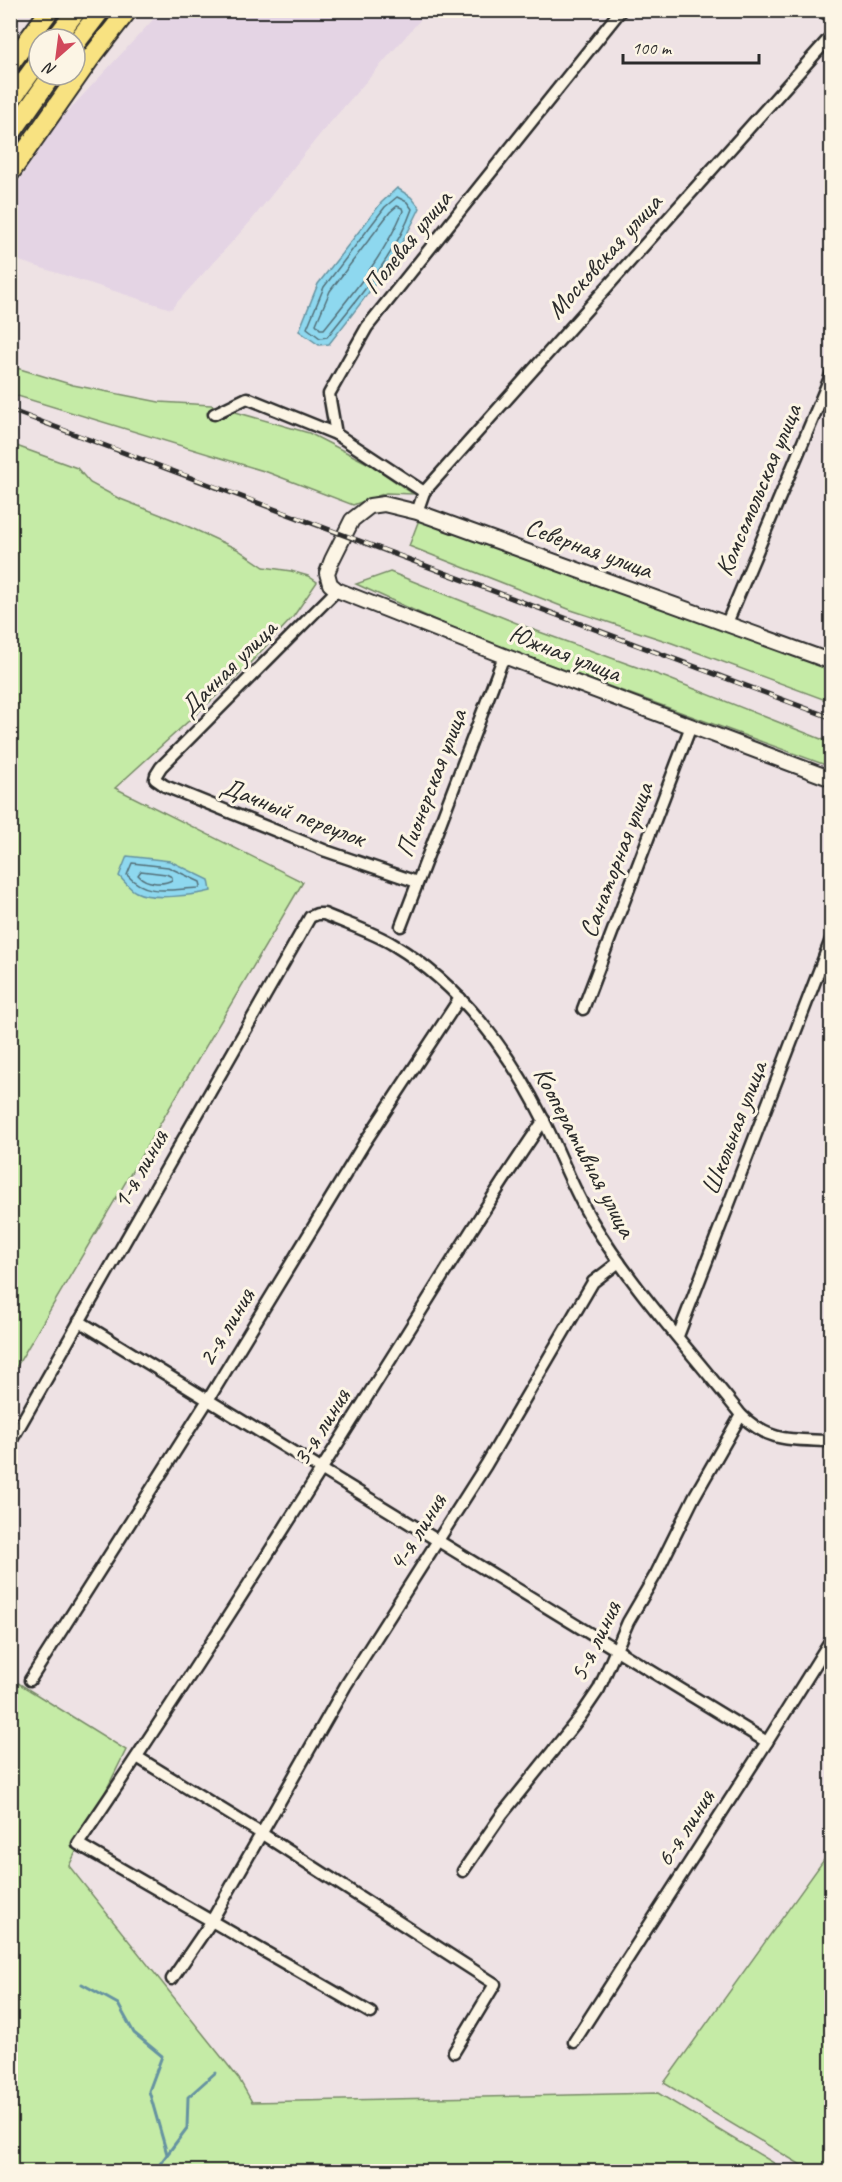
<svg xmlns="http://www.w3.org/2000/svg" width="842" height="2182" font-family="Caveat,sans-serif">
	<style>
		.built { fill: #e4d4e4 }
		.green { fill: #c5eba6; stroke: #788b68; stroke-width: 1.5 }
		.water { fill: #8ed8ef; stroke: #6693a1; stroke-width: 1.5 }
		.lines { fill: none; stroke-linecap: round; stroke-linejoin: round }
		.shore { stroke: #537079; stroke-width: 1.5 }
		.stream { stroke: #6693a1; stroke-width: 3 }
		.minor-casing { stroke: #2b2b2b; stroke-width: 15 }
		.tertiary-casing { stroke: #2b2b2b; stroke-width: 18 }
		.primary-casing { stroke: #2b2b2b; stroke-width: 22 }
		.trunk-casing { stroke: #2b2b2b; stroke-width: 22 }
		.minor { stroke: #fcf5e5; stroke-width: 10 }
		.tertiary { stroke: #fcf5e5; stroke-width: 14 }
		.primary { stroke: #f8e281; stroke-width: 18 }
		.trunk { stroke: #f8e281; stroke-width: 18 }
		.rail-casing { stroke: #2b2b2b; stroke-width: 5 }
		.rail { stroke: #fcf5e5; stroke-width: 3; stroke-dasharray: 9; stroke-linecap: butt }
		.labels { text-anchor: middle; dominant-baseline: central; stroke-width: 6; stroke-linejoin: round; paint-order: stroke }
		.street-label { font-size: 26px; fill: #2b2b2b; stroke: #fcf5e5 }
	</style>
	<rect width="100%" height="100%" fill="#eee2e4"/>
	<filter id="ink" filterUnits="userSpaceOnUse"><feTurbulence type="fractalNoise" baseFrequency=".0167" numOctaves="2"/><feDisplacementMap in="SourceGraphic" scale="12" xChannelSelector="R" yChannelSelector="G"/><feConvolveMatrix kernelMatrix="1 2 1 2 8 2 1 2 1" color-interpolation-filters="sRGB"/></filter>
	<g filter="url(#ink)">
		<polygon class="built" points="162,10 428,11 321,133 250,222 171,309 10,258 10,195 13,190 58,122"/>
		<g class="green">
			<polygon points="10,366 73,385 159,402 211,405 309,433 371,465 413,494 386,493 353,505 267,472 11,394"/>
			<polygon points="11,444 77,468 90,483 118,498 174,520 237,549 264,567 291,571 308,576 317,582 293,617 237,677 115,788 303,882 11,1376"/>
			<polygon points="420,517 831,666 831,702 672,643 571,610 409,546"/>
			<polygon points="390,572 534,630 667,678 826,741 831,744 831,767 466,634 356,584"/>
			<polygon points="10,1678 126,1750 69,1866 239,2079 252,2102 658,2093 787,2171 11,2171"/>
			<polygon points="831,1850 831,2171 811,2171 664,2083"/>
		</g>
		<g class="water">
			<path d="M397,188L411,197L420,208C397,258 363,301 329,344L319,345L299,331L318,284L381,203Z"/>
			<path d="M127,856L170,861L209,880L211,891C194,895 153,901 136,892C130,889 124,881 119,876Z"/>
		</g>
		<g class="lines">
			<g class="shore">
				<path d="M397,197L407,202L412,209C397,253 356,301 327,337L320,338L307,328L324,287L385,207Z"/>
				<path d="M397,206L402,208L403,211C385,254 353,293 324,329H320L316,324L330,291L390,212Z"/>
				<path d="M132,863L168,867L200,882L201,886L198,888C170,889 147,897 127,875Z"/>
				<path d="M141,871L166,874L172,877V880C163,885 146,884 138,875Z"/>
			</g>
			<g class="stream">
				<polyline points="82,1984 118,2004 134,2033 162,2056 149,2091 167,2154"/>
				<polyline points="154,2172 187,2128 188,2097 215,2073"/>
			</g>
			<g class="minor-casing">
				<g id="minor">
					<polyline points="214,414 247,398 336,434"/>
					<polyline points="424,492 336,434 329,394 367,327 621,10"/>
					<polyline points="417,512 424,492 832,35"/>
					<polyline points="337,590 161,767 156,775 155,779 165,786 326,851 417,882"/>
					<polyline points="727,623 832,373"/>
					<polyline points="401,926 504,656"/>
					<polyline points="583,1009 691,726"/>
					<polyline points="79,1321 767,1742"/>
					<polyline points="678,1336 832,937"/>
					<path d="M10,1443L310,917L317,914H324C347,924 373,932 394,945C460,985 509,1051 543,1119C560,1153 572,1188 592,1221C634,1291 691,1351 741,1415C771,1444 793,1439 832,1441"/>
					<polyline points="30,1680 208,1400 365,1142 460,998"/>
					<polyline points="137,1757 267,1837 495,1984 454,2052"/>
					<polyline points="463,1871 503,1813 580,1717 599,1689 628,1622 656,1574 694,1497 741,1415"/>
					<polyline points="172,1979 211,1922 346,1685 486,1465 593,1282 619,1262"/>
					<path d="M371,2013L78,1844C185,1687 286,1526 387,1365C439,1283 488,1200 544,1120"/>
					<polyline points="574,2042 767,1742 832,1638"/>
				</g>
			</g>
			<g class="tertiary-casing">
				<polyline id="tertiary" points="832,662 417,512 384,504 370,506 352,520 332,560 327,573 330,584 337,590 504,656 832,779"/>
			</g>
			<g class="primary-casing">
				<g id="primary">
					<polyline points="827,10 832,12"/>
					<polyline points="10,64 50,10"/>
					<polyline points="10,173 89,60 128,10"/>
				</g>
			</g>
			<g class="trunk-casing">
				<g id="trunk">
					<polyline points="55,39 77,10"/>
					<polyline points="75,44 101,10"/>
					<polyline points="10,101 39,61"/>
					<polyline points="10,135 52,75"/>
				</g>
			</g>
			<use href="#minor" class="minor"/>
			<use href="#tertiary" class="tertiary"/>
			<use href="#primary" class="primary"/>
			<use href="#trunk" class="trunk"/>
			<g class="rail-casing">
				<path id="rail" d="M10,410C284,511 557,616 832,718"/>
			</g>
			<use href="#rail" class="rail"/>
		</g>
	</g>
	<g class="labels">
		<g class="street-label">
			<text transform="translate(407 242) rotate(-51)">Полевая улица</text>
			<text transform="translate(604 256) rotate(-48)">Московская улица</text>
			<text transform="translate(758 490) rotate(-67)">Комсомольская улица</text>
			<text transform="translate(589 548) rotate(20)">Северная улица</text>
			<text transform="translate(565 653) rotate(21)">Южная улица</text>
			<text transform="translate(228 668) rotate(-45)">Дачная улица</text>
			<text transform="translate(431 783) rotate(-69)">Пионерская улица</text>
			<text transform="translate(293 812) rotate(21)">Дачный переулок</text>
			<text transform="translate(616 860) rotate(-69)">Санаторная улица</text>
			<text transform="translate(734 1128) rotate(-69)">Школьная улица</text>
			<text transform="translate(585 1152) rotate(62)">Кооперативная улица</text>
			<text transform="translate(140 1169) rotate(-60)">1-я линия</text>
			<text transform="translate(226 1327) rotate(-59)">2-я линия</text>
			<text transform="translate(321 1427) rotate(-58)">3-я линия</text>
			<text transform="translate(417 1532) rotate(-58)">4-я линия</text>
			<text transform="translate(595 1641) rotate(-64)">5-я линия</text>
			<text transform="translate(685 1828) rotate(-57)">6-я линия</text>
		</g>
	</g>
	<rect width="842" height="2182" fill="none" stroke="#fcf5e5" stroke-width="36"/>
	<rect x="18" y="18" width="806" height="2146" fill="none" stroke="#2b2b2b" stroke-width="2" filter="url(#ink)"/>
	<g transform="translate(57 57) rotate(208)"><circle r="28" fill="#fcf5e5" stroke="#a8a49b" stroke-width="1.5"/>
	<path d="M0-4.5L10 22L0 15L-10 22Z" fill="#d1495b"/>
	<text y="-9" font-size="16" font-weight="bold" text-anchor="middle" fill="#2b2b2b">N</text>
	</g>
	<path d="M623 54v9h136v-9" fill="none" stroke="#2b2b2b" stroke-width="3"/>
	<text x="632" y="54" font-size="18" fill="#2b2b2b" stroke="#fcf5e5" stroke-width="4.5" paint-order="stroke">100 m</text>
</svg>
